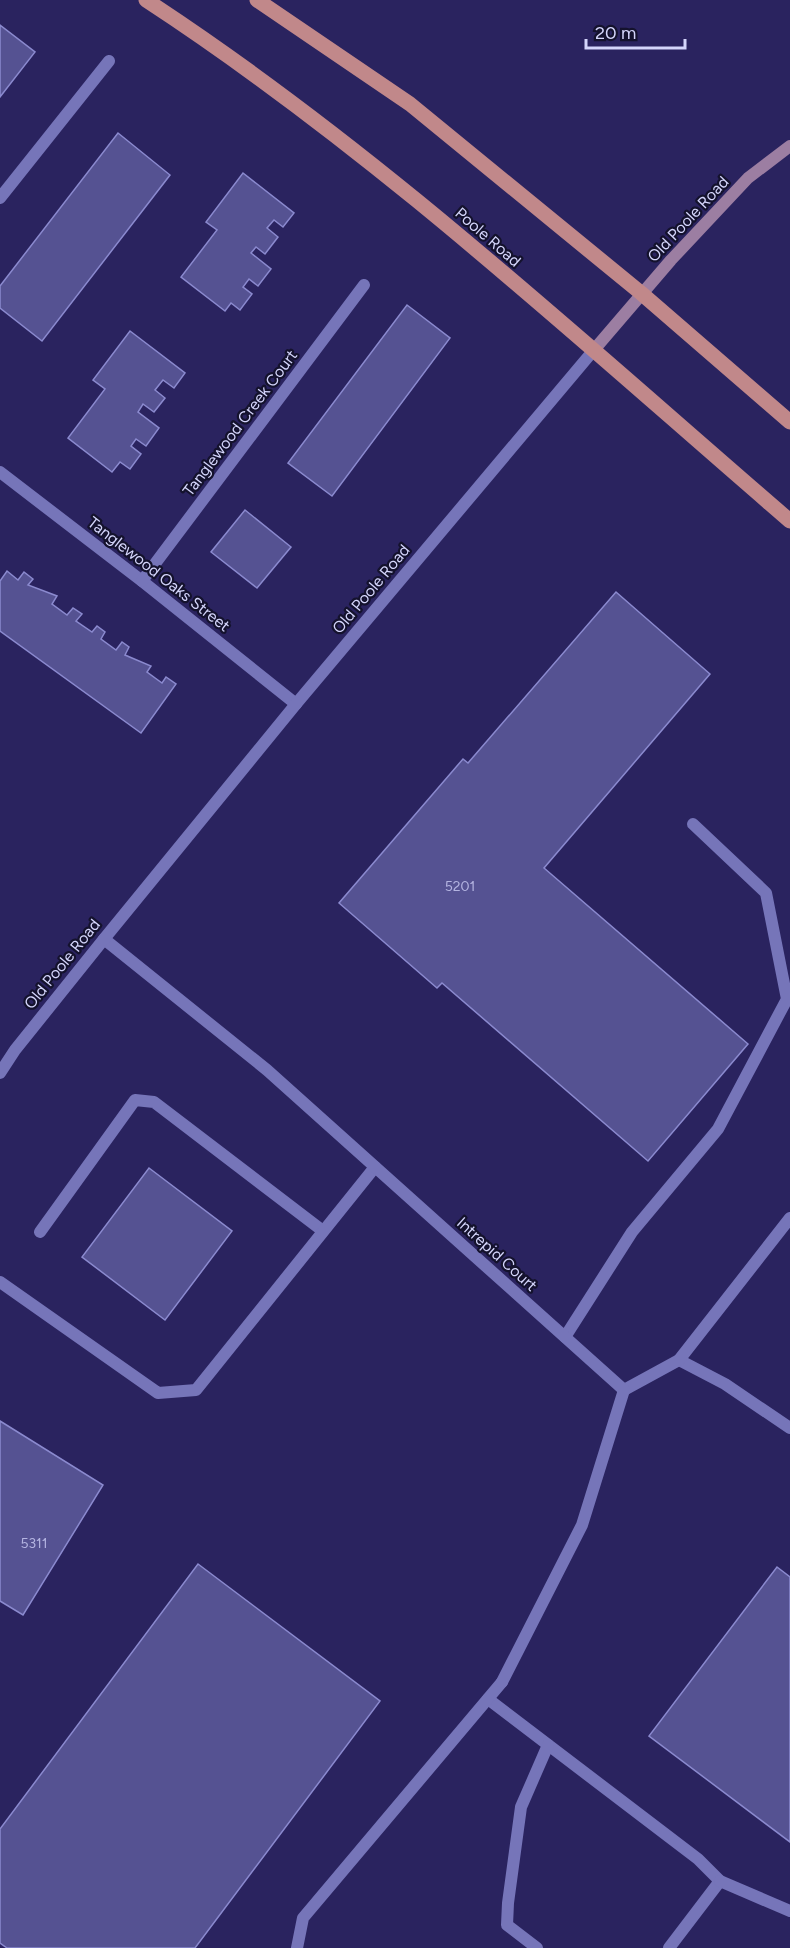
<svg xmlns="http://www.w3.org/2000/svg" width="790" height="1948" font-family="Figtree,sans-serif">
	<style>
		.building { fill: #555292; stroke: #8b8acf; stroke-width: 1.5 }
		.lines { fill: none; stroke-linecap: round; stroke-linejoin: round }
		.lane { stroke: #7675b9; stroke-width: 12 }
		.street { stroke: #7675b9; stroke-width: 12 }
		.secondary { stroke: #9c7ea2; stroke-width: 12 }
		.primary { stroke: #c1888a; stroke-width: 15 }
		.labels { text-anchor: middle; dominant-baseline: central; stroke-width: 4.5; stroke-linejoin: round; paint-order: stroke }
		.number-label { font-size: 14px; fill: #b4b4e1 }
		.street-label { font-size: 16px; fill: #d4d5fb; stroke: #14122d }
	</style>
	<rect width="100%" height="100%" fill="#2a235f"/>
	<g class="building">
		<polygon points="0,25 35,52 0,97"/>
		<polygon points="118,133 170,175 42,341 0,308 0,286"/>
		<polygon points="243,173 294,213 283,227 274,220 267,228 278,237 265,254 256,247 251,253 271,269 258,286 249,279 243,287 252,294 240,310 231,303 225,311 181,277 217,230 206,222"/>
		<polygon points="407,305 450,338 332,496 288,463"/>
		<polygon points="130,331 185,373 174,388 163,380 155,390 165,398 154,412 143,404 138,412 159,428 146,446 136,439 131,446 141,454 130,469 120,462 112,472 68,438 105,389 93,380"/>
		<polygon points="245,510 291,547 257,588 211,552"/>
		<polygon points="7,571 18,580 24,572 33,579 28,585 57,596 52,604 67,615 73,608 82,614 76,621 92,632 97,626 105,632 101,639 116,650 122,642 129,647 125,655 151,666 147,672 162,683 166,677 176,684 141,733 0,631 0,581"/>
		<polygon points="616,592 710,674 544,868 748,1044 648,1161 442,983 437,988 339,903 463,759 468,763"/>
		<polygon points="149,1168 232,1231 165,1320 82,1257"/>
		<polygon points="0,1421 103,1485 23,1615 0,1601"/>
		<polygon points="198,1564 380,1701 195,1948 7,1948 0,1943 0,1829"/>
		<polygon points="777,1567 790,1577 790,1842 649,1736"/>
	</g>
	<g class="lines">
		<g class="lane">
			<polyline points="40,1232 135,1100 154,1102 323,1231"/>
			<polyline points="0,1282 158,1393 196,1390 375,1167"/>
			<polyline points="565,1337 632,1232 718,1129 787,999 766,893 693,824"/>
			<polyline points="679,1360 725,1384 790,1428"/>
			<polyline points="624,1390 679,1360 790,1218"/>
			<polyline points="488,1699 698,1859 720,1881 669,1948"/>
			<polyline points="720,1881 790,1911"/>
			<polyline points="297,1948 303,1918 502,1682"/>
			<polyline points="537,1948 507,1925 508,1903 521,1807 548,1745"/>
		</g>
		<g class="street">
			<polyline points="0,198 109,61"/>
			<polyline points="0,472 142,581 296,704"/>
			<polyline points="142,581 364,285"/>
			<polyline points="104,939 267,1070 624,1390 582,1525 502,1682"/>
			<polyline points="0,1073 15,1050 104,939 296,704 593,351"/>
		</g>
		<polyline class="secondary" points="593,351 671,260 748,178 790,146"/>
		<g class="primary">
			<path d="M146,0C377,151 581,341 790,521"/>
			<polyline points="257,0 410,104 641,293 790,422"/>
		</g>
	</g>
	<g class="labels">
		<g class="number-label">
			<text x="460" y="886">5201</text>
			<text x="34" y="1543">5311</text>
		</g>
		<g class="street-label">
			<text transform="translate(688 219) rotate(-47)">Old Poole Road</text>
			<text transform="translate(488 237) rotate(41)">Poole Road</text>
			<text transform="translate(240 423) rotate(-53)">Tanglewood Creek Court</text>
			<text transform="translate(159 574) rotate(38)">Tanglewood Oaks Street</text>
			<text transform="translate(371 589) rotate(-50)">Old Poole Road</text>
			<text transform="translate(62 964) rotate(-51)">Old Poole Road</text>
			<text transform="translate(497 1254) rotate(42)">Intrepid Court</text>
		</g>
	</g>
	<path d="M586 39v9h99v-9" fill="none" stroke="#d4d5fb" stroke-width="3"/>
	<text x="595" y="39" font-size="18" fill="#d4d5fb" stroke="#14122d" stroke-width="4.5" paint-order="stroke">20 m</text>
</svg>
